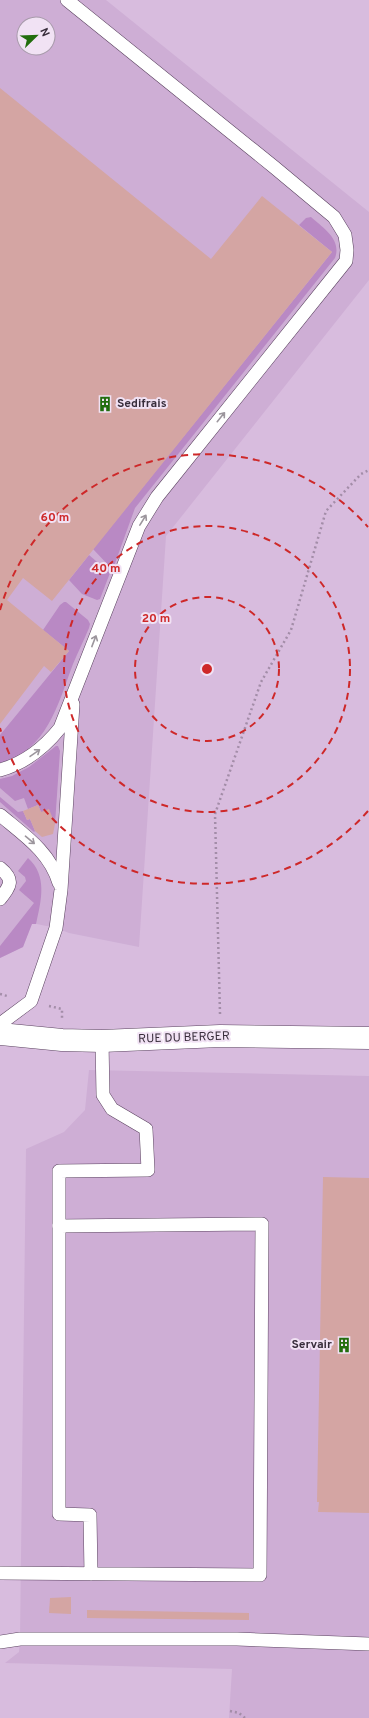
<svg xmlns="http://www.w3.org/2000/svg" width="369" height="1718" font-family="Overpass,sans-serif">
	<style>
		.built { fill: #ceaed5; fill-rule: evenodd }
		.green { fill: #b989c4 }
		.building { fill: #d4a5a3 }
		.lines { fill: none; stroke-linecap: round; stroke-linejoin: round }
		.service-casing { stroke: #5b4360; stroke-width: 14 }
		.minor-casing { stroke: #5b4360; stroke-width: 23 }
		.path { stroke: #a38da8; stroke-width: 2.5; stroke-dasharray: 2 3; stroke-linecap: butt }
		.service { stroke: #fff; stroke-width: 13 }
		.minor { stroke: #fff; stroke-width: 22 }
		.oneway { stroke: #9c969d }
		.ring { fill: none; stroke: #ce2829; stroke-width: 2; stroke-dasharray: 7 5 }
		.labels { text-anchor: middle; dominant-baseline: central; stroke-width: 4; stroke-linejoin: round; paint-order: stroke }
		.poi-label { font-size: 12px; font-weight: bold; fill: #382d3b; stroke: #f1e2f4; text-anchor: start }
		.street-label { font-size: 12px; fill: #382d3b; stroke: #f1e2f4 }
		.centre { fill: #ce2829; stroke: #f1e2f4; stroke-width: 2 }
		.ring-label { font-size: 12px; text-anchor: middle; font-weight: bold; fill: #ce2829; stroke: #f1e2f4; stroke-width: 4; stroke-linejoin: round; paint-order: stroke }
	</style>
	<rect width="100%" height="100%" fill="#d8bcde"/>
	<g class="built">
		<path d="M0,0H106L369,212V280L166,536L139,947L69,933L56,928L32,923L23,947L0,958ZM24,24H48V48H24Z"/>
		<polygon points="89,1070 369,1076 369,1718 229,1718 232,1669 5,1663 19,1652 20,1639 26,1149 64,1132 85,1110"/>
	</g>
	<g class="green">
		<path d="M311,217C323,228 342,239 335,258L135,508L114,566L110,567L93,549L332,252L299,225L306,218Z"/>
		<polygon points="89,555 110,573 100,599 97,600 82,594 69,580"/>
		<path d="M64,602H66L88,620L90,624L89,628C84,640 78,652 73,664C58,704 47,751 0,763V735L69,651L43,630L60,605Z"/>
		<polygon points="56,746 58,746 60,751 55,824 41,812 38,805 28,809 24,798 15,801 0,788 0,779 12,776 29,767"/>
		<polygon points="0,797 18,812 23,811 27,820 30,819 35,831 34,832 0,802"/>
		<path d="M28,858C48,876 41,901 36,924H32L23,947L0,958V946L34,903L19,890L26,881L25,877L18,871Z"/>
	</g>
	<g class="building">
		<polygon points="0,88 211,259 262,196 332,252 52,601 23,578 7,600 69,651 51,672 44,666 0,724"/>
		<polygon points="38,805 41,812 49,809 55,824 53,834 42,837 35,831 30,819 27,820 23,811"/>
		<polygon points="323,1177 369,1178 369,1513 318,1512 319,1502 317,1502"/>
		<polygon points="71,1597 71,1614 49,1613 50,1598"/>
		<polygon points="87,1610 249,1613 249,1620 87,1618"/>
	</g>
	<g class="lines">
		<g class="service-casing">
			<g id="service">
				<path d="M0,770C25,763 44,748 60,728L139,526L157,497L346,261L347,250L345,235L334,217L274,167L67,0"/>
				<path d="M0,815C24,835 50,852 59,883"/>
				<path d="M0,868C15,880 10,886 0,899"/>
				<polyline points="0,1024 31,1001 56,928 61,890 73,704"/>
				<polyline points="59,1226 59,1171 148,1170 146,1129 112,1109 103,1095 102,1041"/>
				<polyline points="0,1573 260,1575 262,1224 59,1226 59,1514 90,1515 91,1574"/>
				<polyline points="0,1642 20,1639 237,1639 369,1644"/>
			</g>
		</g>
		<g class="minor-casing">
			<polyline id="minor" points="0,1034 62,1040 102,1041 220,1036 369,1038"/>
		</g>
		<g class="path">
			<polyline points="0,994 7,996"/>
			<polyline points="49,1006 62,1009 62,1018"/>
			<polyline points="220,1014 215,814 261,682 291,630 326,511 361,474 369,470"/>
			<polyline points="230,1711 239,1713 245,1718"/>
		</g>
		<use href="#service" class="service"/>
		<use href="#minor" class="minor"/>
	</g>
	<defs><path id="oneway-shaft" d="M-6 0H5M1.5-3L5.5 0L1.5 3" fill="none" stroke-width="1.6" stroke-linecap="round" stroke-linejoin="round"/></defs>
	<g class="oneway">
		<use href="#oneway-shaft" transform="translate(221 417) rotate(-51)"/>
		<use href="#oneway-shaft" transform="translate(143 520) rotate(-58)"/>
		<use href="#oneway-shaft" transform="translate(94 641) rotate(-69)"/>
		<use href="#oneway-shaft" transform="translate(35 753) rotate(-35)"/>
		<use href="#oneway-shaft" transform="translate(30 840) rotate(40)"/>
	</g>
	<g class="ring">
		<circle cx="207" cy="669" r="72"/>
		<circle cx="207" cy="669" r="143"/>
		<path d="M368 811A215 215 0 0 1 0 728M0 610A215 215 0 0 1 368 527"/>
	</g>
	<defs>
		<g id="building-bare" transform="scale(1.2)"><path d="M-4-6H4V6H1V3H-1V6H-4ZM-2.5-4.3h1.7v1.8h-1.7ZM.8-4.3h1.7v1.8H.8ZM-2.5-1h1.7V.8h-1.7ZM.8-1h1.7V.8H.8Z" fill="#226d0d" stroke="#f1e2f4" stroke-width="2.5" paint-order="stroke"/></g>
	</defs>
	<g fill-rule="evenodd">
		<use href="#building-bare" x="105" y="404"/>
		<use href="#building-bare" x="344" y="1345"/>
	</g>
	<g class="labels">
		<g class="poi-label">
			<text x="117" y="404">Sedifrais</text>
			<text x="332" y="1345" text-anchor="end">Servair</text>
		</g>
		<g class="street-label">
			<text transform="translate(184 1038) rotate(-2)">RUE DU BERGER</text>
		</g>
	</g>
	<circle cx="207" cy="669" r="6" class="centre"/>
	<g class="ring-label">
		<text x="55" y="521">60 m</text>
		<text x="106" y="572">40 m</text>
		<text x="156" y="622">20 m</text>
	</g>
	<g transform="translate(36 36) rotate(67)"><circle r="19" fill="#f1e2f4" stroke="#a79aaa"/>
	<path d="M0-3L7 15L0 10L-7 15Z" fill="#226d0d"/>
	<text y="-6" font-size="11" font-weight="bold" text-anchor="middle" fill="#382d3b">N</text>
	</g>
</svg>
